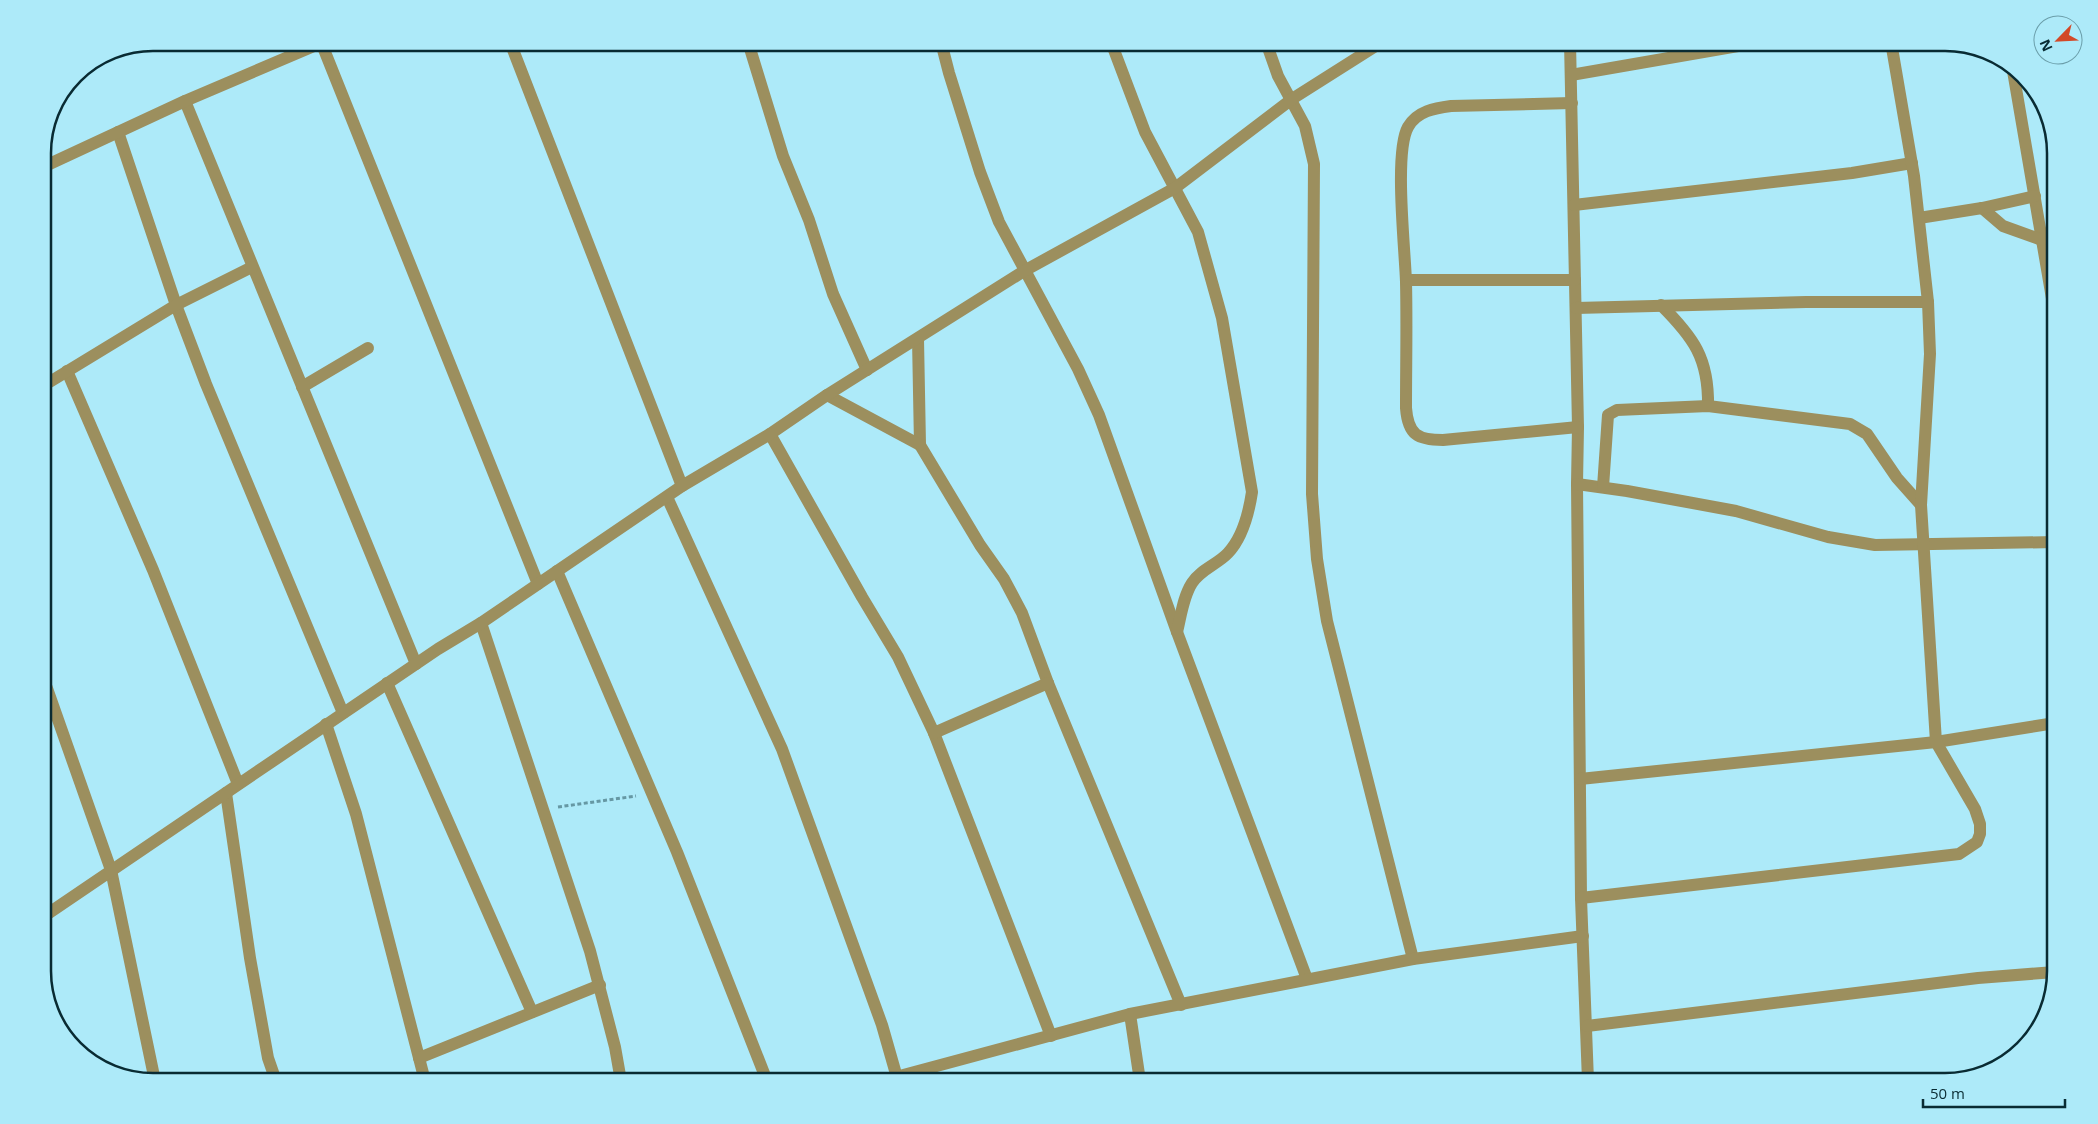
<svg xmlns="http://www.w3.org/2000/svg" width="2098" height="1124" font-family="'Open Sans',sans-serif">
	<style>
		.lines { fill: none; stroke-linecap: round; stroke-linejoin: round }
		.path { stroke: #6698a4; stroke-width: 3; stroke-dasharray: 4 2.5; stroke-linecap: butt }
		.minor { stroke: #9c8f5e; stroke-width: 12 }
		.rim { fill: none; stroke: #092b33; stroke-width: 2.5 }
	</style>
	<rect width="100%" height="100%" fill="#adeaf9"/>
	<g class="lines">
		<polyline class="path" points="558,807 636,796"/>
		<g class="minor">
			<polyline points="321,42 538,584"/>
			<polyline points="510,42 682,486"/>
			<polyline points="748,42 783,156 809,220 833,294 867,370"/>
			<polyline points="941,42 949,73 980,172 999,222 1078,369 1099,415 1177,632 1307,979"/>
			<path d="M1111,42L1145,132L1198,232L1222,318L1252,492C1249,512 1243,537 1228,553C1218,564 1201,569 1192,583C1183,597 1181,616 1177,632"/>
			<polyline points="1266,42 1278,76 1305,126 1314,164 1312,494 1317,559 1327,621 1413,959"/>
			<polyline points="1570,42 1578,427 1577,484 1581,898 1588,1081"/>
			<polyline points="2013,71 2055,316"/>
			<polyline points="1571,75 1761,42"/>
			<polyline points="185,101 416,664"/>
			<path d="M1572,103L1451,106C1435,108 1417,111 1408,127C1394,152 1405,249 1406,282C1407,324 1406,366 1406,408C1408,435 1418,440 1443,440L1578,427"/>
			<polyline points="118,132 176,305 206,384 343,713"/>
			<polyline points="43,167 185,101 321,43"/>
			<polyline points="1574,205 1852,173 1912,163"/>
			<polyline points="1982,208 2003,226 2042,240"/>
			<polyline points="1919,218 1982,208 2035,196"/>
			<polyline points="1406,280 1575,280"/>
			<path d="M1661,305C1693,337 1709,358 1708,406"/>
			<polyline points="1576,308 1806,302 1928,302"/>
			<polyline points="918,339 920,445 980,545 1004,579 1022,613 1048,683 1181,1005"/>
			<polyline points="67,371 153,570 238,784"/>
			<polyline points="43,386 176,305 252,267"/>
			<polyline points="302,387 368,348"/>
			<polyline points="827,395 920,445"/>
			<polyline points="770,434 862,597 898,657 934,733 1051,1036"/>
			<polyline points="1577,484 1627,491 1736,511 1828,537 1875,545 2055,542"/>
			<polyline points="1603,487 1608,415 1617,410 1708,406 1850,424 1867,434 1897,478 1921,505"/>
			<polyline points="667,497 782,749 882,1025 898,1081"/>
			<polyline points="557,571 677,852 767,1081"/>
			<polyline points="481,623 590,951 615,1047 621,1081"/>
			<polyline points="43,677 111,870 155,1081"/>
			<polyline points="387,683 532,1012"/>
			<polyline points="326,724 356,814 425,1081"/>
			<polyline points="934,733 1048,683"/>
			<polyline points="1580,779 1936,742 2055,723"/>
			<polyline points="226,793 250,958 268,1058 276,1081"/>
			<polyline points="1581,898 1959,854 1977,842 1980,834 1980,824 1975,809 1936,742 1921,505 1930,354 1928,302 1914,176 1891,42"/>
			<polyline points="43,917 438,649 481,623 682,486 770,434 827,395 1024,271 1175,188 1292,99 1382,42"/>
			<polyline points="1130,1014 1140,1081"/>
			<polyline points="1587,1026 1978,978 2055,972"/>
			<polyline points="419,1058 600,985"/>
			<polyline points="881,1081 1130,1014 1413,959 1583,936"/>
		</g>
	</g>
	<path d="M0 0H2098V1124H0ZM153 51H1945A102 102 0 0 1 2047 153V971A102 102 0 0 1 1945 1073H153A102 102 0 0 1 51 971V153A102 102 0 0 1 153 51Z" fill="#adeaf9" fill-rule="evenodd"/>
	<path class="rim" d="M153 51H1945A102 102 0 0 1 2047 153V971A102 102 0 0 1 1945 1073H153A102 102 0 0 1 51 971V153A102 102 0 0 1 153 51Z"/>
	<g transform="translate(2058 40) rotate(246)"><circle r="24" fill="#adeaf9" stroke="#6b9eaa"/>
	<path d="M0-4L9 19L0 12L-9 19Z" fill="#d34928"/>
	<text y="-8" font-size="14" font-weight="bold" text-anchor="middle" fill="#092b33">N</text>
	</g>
	<path d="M1923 1099v8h142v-8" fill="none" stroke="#092b33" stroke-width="2.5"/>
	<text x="1930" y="1099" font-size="15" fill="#092b33" stroke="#adeaf9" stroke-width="4" paint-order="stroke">50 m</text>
</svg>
